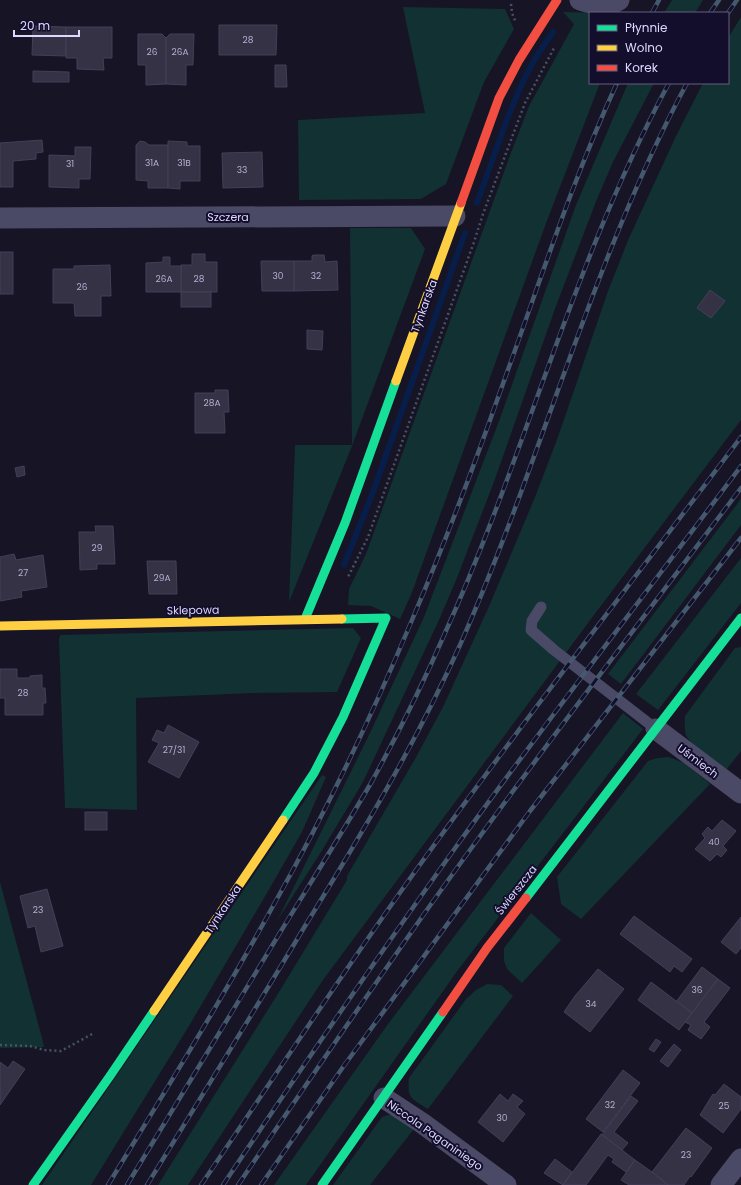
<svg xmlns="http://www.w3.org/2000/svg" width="741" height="1185" font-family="Poppins,sans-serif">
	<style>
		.green { fill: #113133 }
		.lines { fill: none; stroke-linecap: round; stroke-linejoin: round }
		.stream { stroke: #071e4a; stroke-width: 6 }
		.building { fill: #363246; stroke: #433f58 }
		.path { stroke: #445466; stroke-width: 2.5; stroke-dasharray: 2 3; stroke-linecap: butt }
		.lane { stroke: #4a4966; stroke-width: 11 }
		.street { stroke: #4a4966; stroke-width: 21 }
		.fast { stroke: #16e098; stroke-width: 9 }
		.slow { stroke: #ffcf43; stroke-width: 9 }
		.jam { stroke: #f24e42; stroke-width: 9 }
		.rail-casing { stroke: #44596e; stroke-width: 4.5 }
		.rail { stroke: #130e2b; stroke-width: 3; stroke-dasharray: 9; stroke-linecap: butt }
		.labels { text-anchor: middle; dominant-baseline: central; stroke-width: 4; stroke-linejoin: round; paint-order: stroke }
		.number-label { font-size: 9px; fill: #b3aed1 }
		.street-label { font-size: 11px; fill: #ddd8ff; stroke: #130e2b }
	</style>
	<rect width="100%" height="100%" fill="#171425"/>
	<g class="green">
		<polygon points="672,0 703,0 695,13 664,13"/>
		<polygon points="403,7 505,9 514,29 484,82 446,184 421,199 299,200 298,120 425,113"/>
		<polygon points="563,12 604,13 590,13 590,83 600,83 548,218 411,595 400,619 371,606 348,605 349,589 366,554 509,158 529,106 574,24"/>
		<polygon points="741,17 741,420 594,615 323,980 188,1185 158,1185 279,992 347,880 347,876 415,759 443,707 490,604 535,497 558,437 608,291 629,238 676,136 703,83 728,83 728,38"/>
		<polygon points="628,83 654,83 613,162 597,199 556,306 495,479 457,578 439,620 363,782 321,852 277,921 369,735 424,617 499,421 576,205"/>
		<polygon points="350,228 411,228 425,249 352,446 289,602 295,445 352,445"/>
		<polygon points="741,499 741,525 621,684 608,674"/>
		<polygon points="741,558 741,603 658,710 636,694"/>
		<polygon points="353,628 361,638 337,692 253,693 136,698 137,810 65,808 59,640 60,635"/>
		<path d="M741,647V751L726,770C718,763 689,744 686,735C684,728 685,722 685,716L735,648Z"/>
		<polygon points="623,713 643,729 458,970 306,1185 274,1185 388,1024"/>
		<polygon points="669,757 684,763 710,784 581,919 561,904 557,877 648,761 657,758"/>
		<polygon points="322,775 326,777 302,832 267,893 189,1026 91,1185 42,1185"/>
		<polygon points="0,882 42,1038 44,1047 0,1048"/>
		<polygon points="531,913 561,940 522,983 507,969 504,961 504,948"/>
		<path d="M487,984L501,985L513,996L428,1109C411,1098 407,1099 409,1078L466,999L476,990Z"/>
		<polygon points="395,1114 417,1125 370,1185 333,1185 382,1117 388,1115"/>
	</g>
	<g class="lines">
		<g class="stream">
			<path d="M477,203C495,155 510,102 536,57C541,49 548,40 553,32"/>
			<polyline points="344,565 373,492 465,233"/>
		</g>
	</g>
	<g class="building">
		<polygon points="219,25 277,25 276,55 219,55"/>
		<polygon points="33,26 66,27 66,56 32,55"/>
		<polygon points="66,27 112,27 112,58 103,58 104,70 77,69 77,58 66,58"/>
		<polygon points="138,34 162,34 166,38 166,84 146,85 146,65 138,65"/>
		<polygon points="170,34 194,34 193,65 186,65 186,85 166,84 166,38"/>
		<polygon points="275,65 286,65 287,87 275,87"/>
		<polygon points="33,71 69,72 69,82 33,82"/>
		<polygon points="42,140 43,152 36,153 36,159 13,161 13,187 0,187 0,143"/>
		<polygon points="140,141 145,142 149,145 168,145 168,188 148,188 148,181 136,180 136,145"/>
		<polygon points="168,141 187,142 187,146 200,146 200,181 180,181 180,189 168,188"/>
		<polygon points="75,147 91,147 90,179 79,179 79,188 49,187 49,155 75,156"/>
		<polygon points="262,152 263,187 223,188 222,153"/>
		<rect x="0" y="252" width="13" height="42"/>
		<polygon points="192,254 205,254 205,262 217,262 217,292 181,292 181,265 192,265"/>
		<polygon points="313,255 324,255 325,262 337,261 338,290 294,291 294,261 312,261 312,256"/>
		<polygon points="163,257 170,257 170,266 181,266 181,292 146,292 146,263 163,262"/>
		<polygon points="261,261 294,261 294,291 262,291"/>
		<polygon points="110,265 111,296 101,296 101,316 75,316 74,303 53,303 53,269 74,269 74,266"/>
		<polygon points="710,290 725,301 711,318 697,308"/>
		<rect x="181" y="292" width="30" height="15"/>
		<polygon points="307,330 323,331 322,350 307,349"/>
		<polygon points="215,390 228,390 229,412 224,412 225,433 195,433 195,393 215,393"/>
		<polygon points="24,466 25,475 17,477 15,468"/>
		<polygon points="95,526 113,526 115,564 97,564 97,569 80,570 79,532 96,532"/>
		<polygon points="14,554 16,560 43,555 47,587 21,591 22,597 0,601 0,557"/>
		<polygon points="147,561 176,561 177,594 149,594"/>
		<polygon points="0,669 17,669 17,678 30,678 30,676 42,675 42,688 45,688 46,703 43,703 43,715 5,715 5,698 0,698"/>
		<polygon points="168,725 199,742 179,778 148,762 159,743 152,740 157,730 164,733"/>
		<rect x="85" y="812" width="22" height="18"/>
		<polygon points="722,820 736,831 723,846 727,850 721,857 717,854 710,861 695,849 705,838 702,834 708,827 712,831"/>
		<polygon points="47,889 63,946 41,952 35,926 28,928 20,896"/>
		<polygon points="634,916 692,959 682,972 674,966 670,972 620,934"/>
		<polygon points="741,917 741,948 736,954 721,942"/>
		<polygon points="702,967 718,979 692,1013 676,1002"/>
		<polygon points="598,969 624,989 590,1032 564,1012 575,996"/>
		<polygon points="718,979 730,988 704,1022 710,1027 701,1039 688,1030 691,1025 685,1022"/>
		<polygon points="651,982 692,1013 679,1030 638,1000"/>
		<polygon points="656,1039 661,1042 654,1052 649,1049"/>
		<polygon points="674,1044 681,1050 668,1067 660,1061"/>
		<polygon points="13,1061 25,1069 0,1105 0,1062 8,1068"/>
		<polygon points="623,1070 640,1083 603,1132 586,1119"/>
		<polygon points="724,1084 741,1097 741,1109 723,1133 700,1115 713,1094 715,1095"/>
		<polygon points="500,1094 508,1101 513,1094 523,1101 517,1107 525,1114 503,1142 478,1122"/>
		<polygon points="631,1096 638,1101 614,1132 628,1143 622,1150 602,1135"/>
		<polygon points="686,1128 712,1148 691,1177 690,1176 684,1185 668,1185 652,1172"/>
		<polygon points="601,1134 635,1160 626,1172 612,1162 614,1159 608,1155 586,1185 563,1185"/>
		<polygon points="555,1159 572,1172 563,1185 544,1173"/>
		<polygon points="635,1160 652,1172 668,1185 629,1185 621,1180"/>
	</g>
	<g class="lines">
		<g class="path">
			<polyline points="511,4 512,13 516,23"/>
			<polyline points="348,576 349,575 368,537 474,242 483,214 525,103 554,48"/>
			<polyline points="0,1045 30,1046 44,1050 61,1051 94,1033"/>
		</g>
		<polyline class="lane" points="541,607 532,621 531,630 554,650 656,729"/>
		<g class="street">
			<path d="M580,0C593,4 607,8 619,0"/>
			<polyline points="0,218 455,216"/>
			<polyline points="656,729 741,793"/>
			<polyline points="384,1098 422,1123 506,1185"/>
			<polyline points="721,1185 741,1159"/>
		</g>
		<g class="fast">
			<polyline points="305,619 345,523 396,381"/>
			<polyline points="283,820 314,773 343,717 386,618 342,619"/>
			<polyline points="526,898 741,618"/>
			<polyline points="33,1185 110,1076 154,1011"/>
			<polyline points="322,1185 443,1012"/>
		</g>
		<g class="slow">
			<polyline points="396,381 461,203"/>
			<polyline points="0,626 342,619"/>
			<polyline points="154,1011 283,820"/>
		</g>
		<g class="jam">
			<polyline points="461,203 499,98 519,60 557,0"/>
			<polyline points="443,1012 487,948 526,898"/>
		</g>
		<g class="rail-casing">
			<g id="rail">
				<polyline points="652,13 659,0"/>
				<polyline points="710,13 719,0"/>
				<polyline points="728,13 737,0"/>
				<path d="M108,1185C164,1093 221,1001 273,906C325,814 371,718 412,620C444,545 473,469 500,392C538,288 571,183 617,83"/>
				<path d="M127,1185C178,1100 230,1016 281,931C311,882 342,833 371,783C398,734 423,684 445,633C527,452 574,258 669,83"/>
				<path d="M147,1185C200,1099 253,1013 305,926C361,835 416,743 460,645C542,460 591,262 687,83"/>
				<path d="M201,1185C267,1088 331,990 399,894C509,739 627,589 741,437"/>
				<path d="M223,1185C300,1070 378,956 458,844C550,716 647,592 741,466"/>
				<path d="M238,1185C301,1092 364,999 429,907C530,765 636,627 741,488"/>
				<polyline points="261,1185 343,1067 530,811 741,538"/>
			</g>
		</g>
		<use href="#rail" class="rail"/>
	</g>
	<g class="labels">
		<g class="number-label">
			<text x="248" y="40">28</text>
			<text x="152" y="52">26</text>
			<text x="180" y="52">26A</text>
			<text x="152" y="163">31A</text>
			<text x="184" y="163">31B</text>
			<text x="70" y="164">31</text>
			<text x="242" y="170">33</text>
			<text x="278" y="276">30</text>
			<text x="316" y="276">32</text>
			<text x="164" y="279">26A</text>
			<text x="199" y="279">28</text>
			<text x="82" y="287">26</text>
			<text x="212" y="403">28A</text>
			<text x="97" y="548">29</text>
			<text x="23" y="573">27</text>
			<text x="162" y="578">29A</text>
			<text x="23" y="693">28</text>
			<text x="174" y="750">27/31</text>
			<text x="714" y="842">40</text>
			<text x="38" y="910">23</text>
			<text x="697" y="990">36</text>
			<text x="591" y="1004">34</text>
			<text x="610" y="1105">32</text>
			<text x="724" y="1106">25</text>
			<text x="502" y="1118">30</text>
			<text x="686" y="1155">23</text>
		</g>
		<g class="street-label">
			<text x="228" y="217">Szczera</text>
			<text transform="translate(424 306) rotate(-70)">Tynkarska</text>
			<text transform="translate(193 610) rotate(-1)">Sklepowa</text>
			<text transform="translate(698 761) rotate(37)">Uśmiech</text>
			<text transform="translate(516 890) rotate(-52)">Świerszcza</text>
			<text transform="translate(223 909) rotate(-56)">Tynkarska</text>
			<text transform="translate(435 1135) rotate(35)">Niccola Paganiniego</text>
		</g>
	</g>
	<rect x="589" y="12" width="140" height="72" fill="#130e2b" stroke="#645f80"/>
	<rect x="597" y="25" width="20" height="6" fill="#16e098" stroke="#645f80"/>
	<text x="625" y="32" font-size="12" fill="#ddd8ff">Płynnie</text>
	<rect x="597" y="45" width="20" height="6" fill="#ffcf43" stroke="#645f80"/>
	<text x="625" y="52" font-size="12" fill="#ddd8ff">Wolno</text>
	<rect x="597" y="65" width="20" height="6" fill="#f24e42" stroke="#645f80"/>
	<text x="625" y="72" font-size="12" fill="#ddd8ff">Korek</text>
	<path d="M14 30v6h65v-6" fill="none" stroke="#ddd8ff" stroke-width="2"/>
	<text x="20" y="30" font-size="12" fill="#ddd8ff" stroke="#130e2b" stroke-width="3" paint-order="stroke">20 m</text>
</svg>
